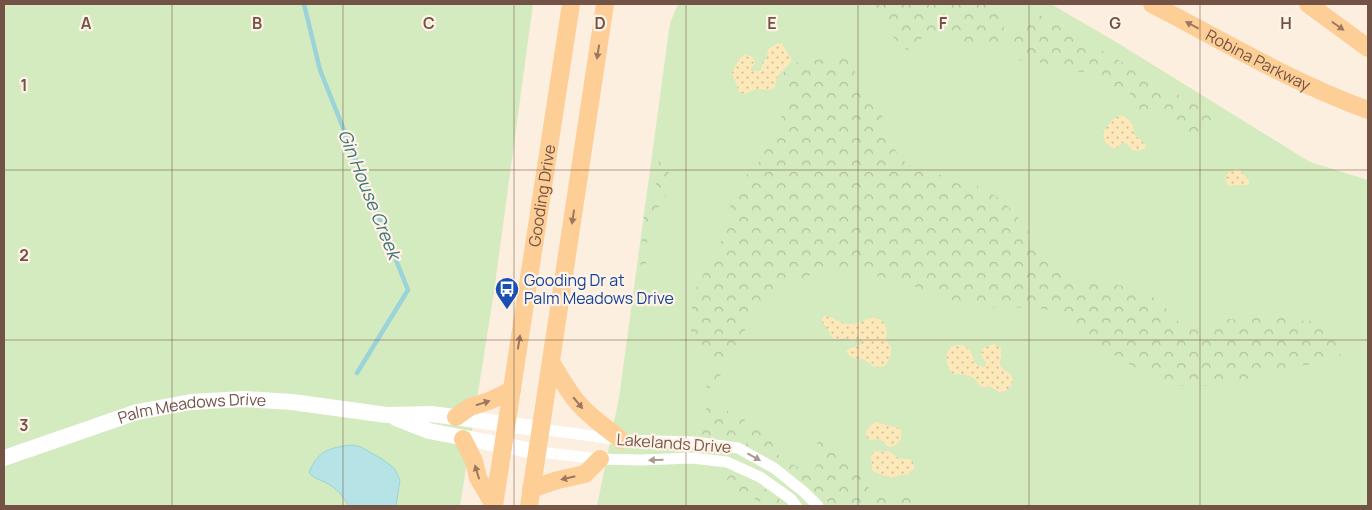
<svg xmlns="http://www.w3.org/2000/svg" width="1372" height="510" font-family="Manrope,sans-serif">
	<style>
		.green { fill: #d4eabf }
		.forest { fill: url(#forest-crowns) }
		.sand { fill: url(#sand-dots) }
		.water { fill: #b5e3e6; stroke: #9bd4d8 }
		.lines { fill: none; stroke-linecap: round; stroke-linejoin: round }
		.stream { stroke: #9bd4d8; stroke-width: 4.5 }
		.street { stroke: #fff; stroke-width: 11 }
		.secondary { stroke: #fff; stroke-width: 16 }
		.primary { stroke: #fdce96; stroke-width: 18 }
		.oneway { fill: #9d785f }
		.oneway2 { fill: #ac9891 }
		.grid { fill: none; stroke: #745347; stroke-width: 1; stroke-opacity: 0.55 }
		.labels { text-anchor: middle; dominant-baseline: central; stroke-width: 4.5; stroke-linejoin: round; paint-order: stroke }
		.street-label { font-size: 16px; fill: #745347; stroke: #fff3e7 }
		.transit-label { font-size: 16px; fill: #164399; stroke: #fff3e7; text-anchor: start }
		.water-label { font-size: 18px; font-style: italic; fill: #3b767a; stroke: #fff3e7 }
		.grid-label { font-size: 16px; text-anchor: middle; font-weight: bold; fill: #745347; stroke: #fff3e7; stroke-width: 4.5; stroke-linejoin: round; paint-order: stroke }
	</style>
	<defs>
		<pattern id="forest-crowns" width="20" height="18" patternUnits="userSpaceOnUse" patternTransform="scale(1.25)"><rect width="20" height="18" fill="#d4eabf"/><path d="M2 6a3 3 0 1 1 6 0M12 15a3 3 0 1 1 6 0" fill="none" stroke="#b1c09d"/></pattern>
		<pattern id="sand-dots" width="8" height="8" patternUnits="userSpaceOnUse" patternTransform="scale(1.25)"><rect width="8" height="8" fill="#fde8b9"/><path d="M2 2h.1M6 6h.1" fill="none" stroke="#d1bf98" stroke-width="1.8" stroke-linecap="round"/></pattern>
	</defs>
	<rect width="100%" height="100%" fill="#fdefe0"/>
	<g class="green">
		<polygon points="4,4 533,4 494,292 460,506 4,506"/>
		<polygon points="678,4 1051,4 1116,42 1310,162 1368,180 1368,506 597,506 619,398 670,23"/>
	</g>
	<g class="forest">
		<path d="M867,4H990C999,18 1011,32 1004,49C996,51 991,45 984,46C981,46 976,48 973,49C955,52 953,43 943,32L933,31L925,33L915,47L907,50L892,36L884,23L875,13L870,9Z"/>
		<path d="M1035,12L1220,119C1212,130 1201,139 1187,141C1178,134 1175,122 1164,117C1156,113 1145,115 1139,110C1133,106 1133,96 1128,91C1123,87 1115,88 1110,85C1104,82 1100,77 1094,74C1084,70 1071,74 1060,71C1054,70 1049,64 1043,63C1034,62 1025,65 1017,58C1007,50 1017,25 1025,17C1028,15 1032,13 1035,12Z"/>
		<path d="M844,52L847,55L863,89L882,116L891,144L902,160L911,166L924,172L947,176L974,184L997,197L1015,213L1045,257L1057,269L1070,276L1089,283L1127,286L1141,290L1153,297L1170,312L1184,328L1198,330L1226,319L1239,320L1279,314L1288,319L1305,321L1321,320L1329,325L1335,332L1339,347L1341,359L1329,362L1288,367L1231,384L1188,387L1164,382L1123,361L1097,343L1078,325L1059,312L1039,308L984,307L949,303L916,287L888,278L842,270L816,272L775,293L763,304L738,340L723,372L715,382L710,388L706,389L711,368V359L707,351L702,344L693,337L691,331L693,314L690,297L692,292L700,284L711,253L718,246L726,234L729,220L731,198L735,189L741,181L760,161L770,139L775,125L784,113L793,93L789,87L778,84L780,76L793,63H800C810,54 813,62 824,59C830,58 837,54 844,52Z"/>
		<path d="M658,155L661,156C672,173 672,185 662,203C659,207 655,211 653,216C646,231 647,250 646,266L642,270L640,262L644,214L654,194L659,165Z"/>
		<path d="M708,401C719,400 723,406 730,413C734,417 740,418 745,419L737,442L720,439L701,434Z"/>
		<path d="M752,422C769,432 770,435 775,453L808,474L814,472L817,464L815,448L817,443L822,440L829,442L844,458L859,468L862,472L867,486L873,492C891,490 911,489 921,506H833L786,469L767,457L746,446Z"/>
		<path d="M730,472C751,480 771,490 787,506H764L763,503L725,485Z"/>
	</g>
	<g class="sand">
		<path d="M778,43L782,44L792,60C783,73 778,70 775,87L770,90L756,89L745,94L740,93L733,77L732,72L740,58L745,55L751,56L755,60V64L750,69L752,71H760L762,67V63L767,58L768,49Z"/>
		<polygon points="1120,115 1126,117 1130,121 1133,125 1134,134 1146,145 1145,148 1142,150 1133,151 1127,144 1123,142 1117,148 1112,148 1105,142 1103,132 1112,120"/>
		<path d="M1236,169L1240,170L1249,181V184C1243,187 1237,184 1230,186C1221,180 1226,171 1236,169Z"/>
		<path d="M824,316C835,316 840,326 854,324C863,323 874,312 883,322C890,329 883,339 891,347C892,358 886,372 873,366C869,364 867,361 863,359C855,358 850,359 846,351L849,349L862,344V340L860,338L852,341L845,338L836,340L832,337L828,330L822,322V319Z"/>
		<path d="M993,344C1007,348 1000,355 1000,364C1001,370 1008,371 1011,375C1017,383 1007,391 1001,393L991,387H981C978,383 975,378 970,376C959,372 950,380 947,362C946,358 946,354 948,351C952,344 962,343 968,348C975,356 971,366 985,367L986,363C983,357 978,355 983,348Z"/>
		<path d="M876,422L897,428L901,430C903,440 897,447 888,447L880,439L870,440C861,433 869,426 876,422Z"/>
		<path d="M876,451L883,452L889,451C898,458 897,459 910,459L913,462L914,469L907,475H901L891,478C887,477 875,472 872,470L871,458L873,452Z"/>
	</g>
	<path class="water" d="M353,445L361,447L382,459L394,468L400,480L396,506H349C344,499 339,490 330,485C322,480 316,480 309,473C317,451 330,447 353,445Z"/>
	<g class="lines">
		<polyline class="stream" points="304,4 320,70 408,290 357,373"/>
		<g class="street">
			<polyline points="541,429 621,440 694,442 738,448 774,468 804,492 818,506"/>
			<polyline points="538,452 600,459 641,460 692,458 727,462 760,477 791,499 796,506"/>
		</g>
		<g class="secondary">
			<polyline points="396,418 429,431 538,452"/>
			<path id="s1" d="M4,458L137,412L191,402L244,399L292,402L387,415L432,414L541,429"/>
		</g>
		<g class="primary">
			<path id="s2" d="M1152,4C1223,41 1293,83 1368,110"/>
			<polyline points="1308,4 1368,48"/>
			<path d="M551,362C560,376 568,392 579,404C591,418 607,428 621,440"/>
			<polyline points="456,417 470,407 489,401 512,390"/>
			<polyline points="463,439 474,461 478,478 494,505"/>
			<polyline points="531,489 558,480 585,474 600,459"/>
			<path id="s3" d="M494,506L571,4"/>
			<polyline points="529,506 605,4"/>
		</g>
	</g>
	<defs><path id="oneway-solid" d="M-6-.8H1V-3.2L6.5 0L1 3.2V.8H-6Z" transform="scale(1.25)"/></defs>
	<g class="oneway">
		<use href="#oneway-solid" transform="translate(1192 25) rotate(-152)"/>
		<use href="#oneway-solid" transform="translate(1338 26) rotate(35)"/>
		<use href="#oneway-solid" transform="translate(598 52) rotate(99)"/>
		<use href="#oneway-solid" transform="translate(573 217) rotate(99)"/>
		<use href="#oneway-solid" transform="translate(519 342) rotate(-81)"/>
		<use href="#oneway-solid" transform="translate(483 403) rotate(-17)"/>
		<use href="#oneway-solid" transform="translate(578 403) rotate(50)"/>
		<use href="#oneway-solid" transform="translate(477 472) rotate(-107)"/>
		<use href="#oneway-solid" transform="translate(568 478) rotate(167)"/>
	</g>
	<g class="oneway2">
		<use href="#oneway-solid" transform="translate(754 457) rotate(29)"/>
		<use href="#oneway-solid" transform="translate(656 460) rotate(178)"/>
	</g>
	<path class="grid" d="M172,4V506M343,4V506M514,4V506M686,4V506M858,4V506M1029,4V506M1200,4V506M4,170H1368M4,340H1368"/>
	<defs>
		<g id="bus-pin" transform="scale(1.25)"><path d="M0 17L-7.5 6A9.5 9.5 0 1 1 7.5 6Z" fill="#1a4fb4" stroke="#fff3e7"/><path d="M-5-6H5V4H4V6H2V4H-2V6H-4V4H-5ZM-3.5-4V0h7V-4ZM-3.5 1.2v1.5H-2V1.2ZM2 1.2v1.5H3.5V1.2Z" fill="#fff"/></g>
	</defs>
	<g fill-rule="evenodd">
		<use href="#bus-pin" x="507" y="289"/>
	</g>
	<g class="labels">
		<g class="street-label">
			<text stroke="none"><textPath href="#s2" startOffset="120">Robina Parkway</textPath></text>
			<text stroke="none"><textPath href="#s3" startOffset="314">Gooding Drive</textPath></text>
			<text stroke="none"><textPath href="#s1" startOffset="196">Palm Meadows Drive</textPath></text>
			<text transform="translate(674 443) rotate(4)">Lakelands Drive</text>
		</g>
		<g class="transit-label">
			<text x="524" y="280">Gooding Dr at<tspan x="524" dy="18">Palm Meadows Drive</tspan></text>
		</g>
		<g class="water-label">
			<text transform="translate(370 194) rotate(68)">Gin House Creek</text>
		</g>
	</g>
	<g class="grid-label">
		<text x="86" y="29">A</text>
		<text x="257" y="29">B</text>
		<text x="429" y="29">C</text>
		<text x="600" y="29">D</text>
		<text x="772" y="29">E</text>
		<text x="943" y="29">F</text>
		<text x="1115" y="29">G</text>
		<text x="1286" y="29">H</text>
		<text x="24" y="91">1</text>
		<text x="24" y="261">2</text>
		<text x="24" y="431">3</text>
	</g>
	<rect width="1372" height="510" fill="none" stroke="#745347" stroke-width="10"/>
</svg>
